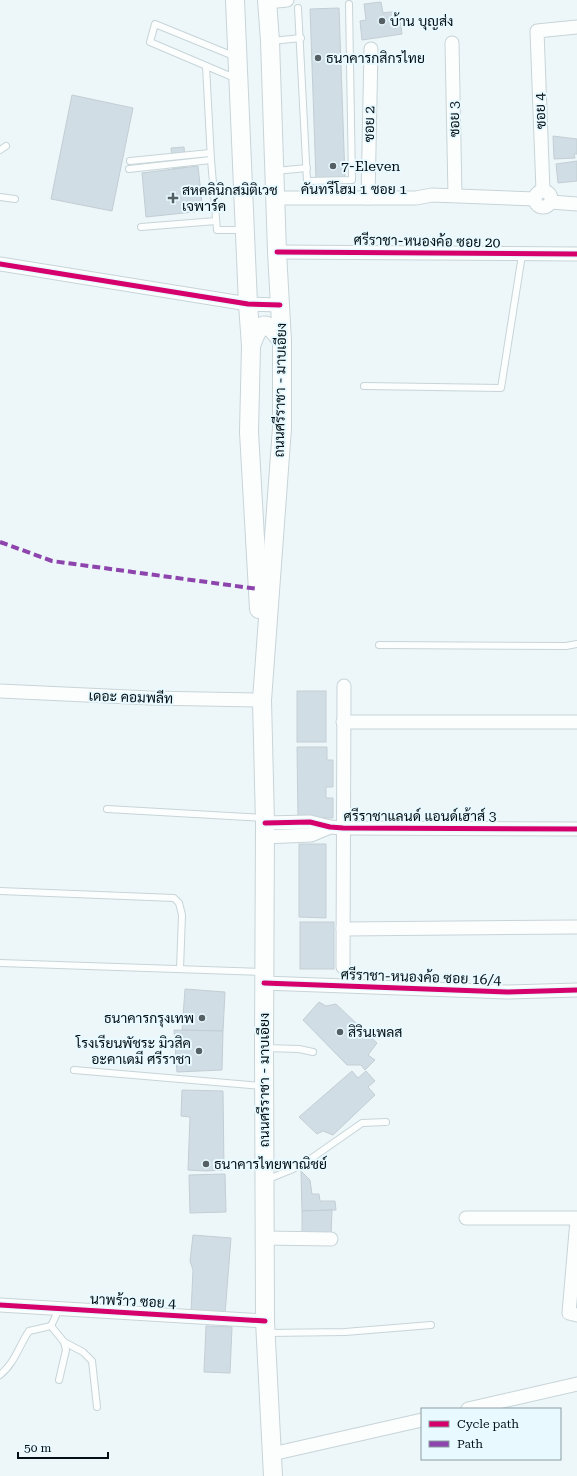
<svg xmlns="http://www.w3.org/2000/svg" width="577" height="1476" font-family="'Roboto Serif',Sarabun,serif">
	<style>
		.building { fill: #d0dde4; stroke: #c3ced4 }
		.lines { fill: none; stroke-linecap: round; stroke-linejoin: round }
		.service-casing { stroke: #c7d4d8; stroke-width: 8 }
		.minor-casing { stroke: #c7d4d8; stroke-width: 15 }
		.secondary-casing { stroke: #c7d4d8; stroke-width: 20 }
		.service { stroke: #fcfefe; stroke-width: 6 }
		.minor { stroke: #fcfefe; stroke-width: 13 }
		.secondary { stroke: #fcfefe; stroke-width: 18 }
		.quiet { stroke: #8e44ad; stroke-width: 4; stroke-dasharray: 8 4; stroke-linecap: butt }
		.cycleway-casing { stroke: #e8faff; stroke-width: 8 }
		.cycleway { stroke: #d6006c; stroke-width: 5 }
		.poi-dot { fill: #546064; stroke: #e8faff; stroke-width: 1.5 }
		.labels { text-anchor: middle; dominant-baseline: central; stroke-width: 4; stroke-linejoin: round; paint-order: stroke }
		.poi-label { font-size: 14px; fill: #020f14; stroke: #e8faff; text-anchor: start }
		.street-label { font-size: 14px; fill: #020f14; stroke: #e8faff }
	</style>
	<rect width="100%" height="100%" fill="#edf7fa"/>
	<g class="building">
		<polygon points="381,2 383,13 399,11 402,34 362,40 360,21 366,20 364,4"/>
		<polygon points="339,8 345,178 316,179 310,9"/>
		<polygon points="72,95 133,108 112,211 51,199"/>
		<polygon points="553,136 577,139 577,154 574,154 575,158 554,159"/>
		<polygon points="184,147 186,167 173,169 171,148"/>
		<polygon points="577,161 577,181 558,183 556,164"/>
		<polygon points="198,166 203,211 146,217 142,173"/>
		<rect x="297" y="691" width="29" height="51"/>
		<polygon points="297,747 327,747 327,760 333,760 333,787 326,787 326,798 333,798 333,818 298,818"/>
		<polygon points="299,844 326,844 326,918 299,917"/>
		<rect x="300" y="922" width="34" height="47"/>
		<polygon points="185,989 225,992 223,1031 182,1030"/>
		<polygon points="319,1002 326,1006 336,1004 377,1043 368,1055 375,1060 365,1070 361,1065 347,1065 303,1020"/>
		<polygon points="174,1030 223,1031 222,1070 177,1072"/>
		<polygon points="352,1071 358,1078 366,1071 375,1081 368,1087 375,1095 333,1135 323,1131 317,1134 299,1117"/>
		<polygon points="182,1090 223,1091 224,1170 206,1171 188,1170 190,1117 181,1116"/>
		<polygon points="301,1171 310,1180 312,1194 319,1194 320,1201 335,1201 336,1210 302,1211"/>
		<polygon points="225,1174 226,1212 190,1213 189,1175"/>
		<polygon points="332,1210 331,1235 302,1235 302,1211"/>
		<polygon points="193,1235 231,1238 225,1314 191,1312 193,1270 190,1261"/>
		<polygon points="206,1326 232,1327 230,1373 204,1372"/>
	</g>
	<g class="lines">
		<g class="service-casing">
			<g id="service">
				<polyline points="298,8 307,181 352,180 349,4"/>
				<polyline points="272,41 301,38"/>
				<polyline points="236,57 155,24 150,42 237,79"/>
				<polyline points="206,66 211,160 217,230 243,230"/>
				<polyline points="0,150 6,146"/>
				<polyline points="130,161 210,153"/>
				<polyline points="129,169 211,160"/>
				<polyline points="275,171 307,168"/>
				<polyline points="0,197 15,199"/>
				<polyline points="141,227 216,221"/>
				<polyline points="364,386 501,388 522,255"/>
				<polyline points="379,645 566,646 577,644"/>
				<polyline points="107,809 263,818"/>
				<polyline points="0,891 174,898 179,903 182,915 180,969"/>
				<polyline points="0,963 262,972"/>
				<polyline points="265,1048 299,1049 313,1052"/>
				<polyline points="74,1070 262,1086"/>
				<polyline points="266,1180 293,1169 309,1160 362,1123 386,1122"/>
				<polyline points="51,1326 64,1342 66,1350 59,1380"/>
				<polyline points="267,1333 345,1332 431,1325"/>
				<polyline points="64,1342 83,1352 92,1361 97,1407"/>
				<path d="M0,1375C14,1364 19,1346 29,1331L51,1326L59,1309"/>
			</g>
		</g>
		<g class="minor-casing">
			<g id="minor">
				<polyline points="267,2 287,0"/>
				<polyline points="452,43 455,195"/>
				<circle cx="543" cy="199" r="8"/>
				<polyline points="543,191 537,31 577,27"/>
				<polyline points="275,198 416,198 432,195 535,199"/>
				<polyline points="368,198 371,49"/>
				<polyline points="551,202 577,204"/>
				<polyline points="277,252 577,254"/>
				<polyline points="0,264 248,304 280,305"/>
				<polyline points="0,691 150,698 262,700"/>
				<polyline points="343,722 577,722"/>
				<polyline points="265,823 310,822 330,827 343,828 577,829"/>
				<polyline points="264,837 311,835 330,827"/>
				<polyline points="343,929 577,927"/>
				<polyline points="343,967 344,686"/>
				<polyline points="264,983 507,992 577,990"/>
				<polyline points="466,1218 577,1218"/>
				<polyline points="577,1220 569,1313 577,1315"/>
				<polyline points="264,1238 331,1239"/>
				<polyline points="0,1305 265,1321"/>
				<polyline points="468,1409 577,1384"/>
				<polyline points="272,1454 422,1420"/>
			</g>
		</g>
		<g class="secondary-casing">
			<g id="secondary">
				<polyline points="235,0 248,304 251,346 249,432 259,609"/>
				<polyline points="267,0 270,41 277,252 282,341 282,428 262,700 265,823 264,1048 265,1321 273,1476"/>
				<path d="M251,346C260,320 266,319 282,341"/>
			</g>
		</g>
		<use href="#service" class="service"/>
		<use href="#minor" class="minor"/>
		<use href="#secondary" class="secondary"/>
		<polyline class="quiet" points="0,542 52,561 258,589"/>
		<g class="cycleway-casing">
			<g id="cycleway">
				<polyline points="277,252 577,254"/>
				<polyline points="0,264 248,304 280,305"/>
				<polyline points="265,823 310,822 330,827 343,828 577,829"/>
				<polyline points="264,983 507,992 577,990"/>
				<polyline points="0,1305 265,1321"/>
			</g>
		</g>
		<use href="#cycleway" class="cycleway"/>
	</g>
	<g class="poi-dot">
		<circle cx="382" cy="21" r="4"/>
		<circle cx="318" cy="58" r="4"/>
		<circle cx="333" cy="166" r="4"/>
		<path d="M171 192h4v4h4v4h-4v4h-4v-4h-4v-4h4z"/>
		<circle cx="202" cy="1018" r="4"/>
		<circle cx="340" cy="1032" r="4"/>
		<circle cx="199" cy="1051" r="4"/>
		<circle cx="206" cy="1164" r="4"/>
	</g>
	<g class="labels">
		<g class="poi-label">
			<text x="390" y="21">บ้าน บุญส่ง</text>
			<text x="326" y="58">ธนาคารกสิกรไทย</text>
			<text x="341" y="166">7-Eleven</text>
			<text x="182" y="190">สหคลินิกสมิติเวช<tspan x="182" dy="16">เจพาร์ค</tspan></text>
			<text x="194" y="1018" text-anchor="end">ธนาคารกรุงเทพ</text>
			<text x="348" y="1032">สิรินเพลส</text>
			<text x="191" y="1043" text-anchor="end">โรงเรียนพัชระ มิวสิค<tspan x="191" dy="16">อะคาเดมี ศรีราชา</tspan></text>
			<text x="214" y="1164">ธนาคารไทยพาณิชย์</text>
		</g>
		<g class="street-label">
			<text transform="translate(540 111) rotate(-92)">ซอย 4</text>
			<text transform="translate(454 119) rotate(-91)">ซอย 3</text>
			<text transform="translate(369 124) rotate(-89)">ซอย 2</text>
			<text x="354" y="189">คันทรีโฮม 1 ซอย 1</text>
			<text transform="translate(427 241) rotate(1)">ศรีราชา-หนองค้อ ซอย 20</text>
			<text transform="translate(280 390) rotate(-89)">ถนนศรีราชา - มาบเอียง</text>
			<text transform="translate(131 697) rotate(2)">เดอะ คอมพลีท</text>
			<text x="420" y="816">ศรีราชาแลนด์ แอนด์เฮ้าส์ 3</text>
			<text transform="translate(421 977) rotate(2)">ศรีราชา-หนองค้อ ซอย 16/4</text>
			<text transform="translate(264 1080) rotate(-90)">ถนนศรีราชา - มาบเอียง</text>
			<text transform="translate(133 1301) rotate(3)">นาพร้าว ซอย 4</text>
		</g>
	</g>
	<rect x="421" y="1408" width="140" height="52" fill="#e8faff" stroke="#8c9ca1"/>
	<rect x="429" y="1421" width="20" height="6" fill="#d6006c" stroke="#8c9ca1"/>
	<text x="457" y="1428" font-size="12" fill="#020f14">Cycle path</text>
	<rect x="429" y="1441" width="20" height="6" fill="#8e44ad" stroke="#8c9ca1"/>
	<text x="457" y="1448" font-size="12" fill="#020f14">Path</text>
	<path d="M18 1452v6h90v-6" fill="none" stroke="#020f14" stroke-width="2"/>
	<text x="24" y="1452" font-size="12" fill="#020f14" stroke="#e8faff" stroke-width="3" paint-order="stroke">50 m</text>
</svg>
